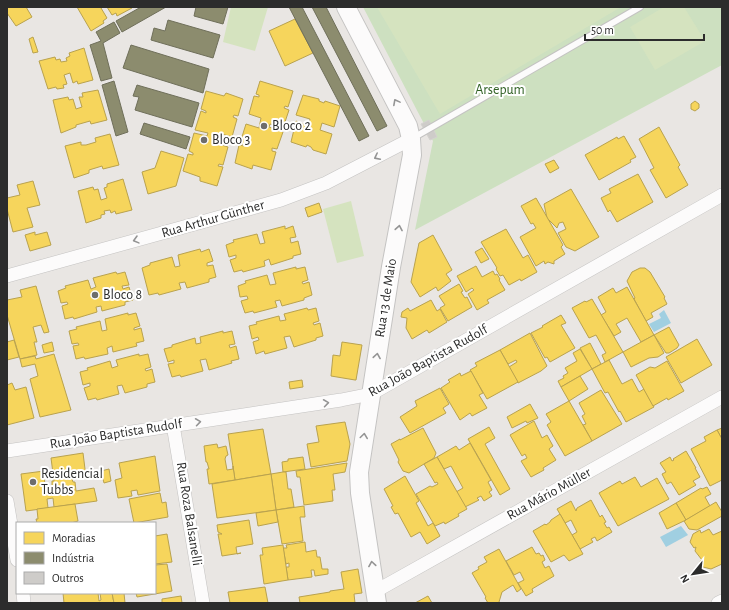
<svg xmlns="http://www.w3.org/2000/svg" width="729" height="610" font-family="'Alegreya Sans',sans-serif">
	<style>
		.green { fill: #cde0c0 }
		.pitch { fill: #d5e3bf }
		.water { fill: #a0cfe1 }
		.homes { fill: #f6d55c; stroke: #b9a24e }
		.industry { fill: #8c8c6e; stroke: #6f6f5a }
		.building { fill: #ceccc9; stroke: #d4d2cf }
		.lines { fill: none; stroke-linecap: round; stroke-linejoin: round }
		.lane-casing { stroke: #c4c3c2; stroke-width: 8 }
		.street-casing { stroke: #c4c3c2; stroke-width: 14 }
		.secondary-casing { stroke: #c4c3c2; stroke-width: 20 }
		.lane { stroke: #fcfbfb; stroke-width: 6 }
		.street { stroke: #fcfbfb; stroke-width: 13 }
		.secondary { stroke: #fcfbfb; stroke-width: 18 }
		.oneway { stroke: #949494 }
		.poi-dot { fill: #6e6d6c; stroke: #fff; stroke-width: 1.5 }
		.labels { text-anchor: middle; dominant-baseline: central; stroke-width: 4; stroke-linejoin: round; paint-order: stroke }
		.park-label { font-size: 14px; fill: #306124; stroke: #fff }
		.poi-label { font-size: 14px; fill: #2c2c2c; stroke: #fff; text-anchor: start }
		.street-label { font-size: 14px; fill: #2c2c2c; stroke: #fff }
	</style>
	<rect width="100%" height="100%" fill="#e9e6e3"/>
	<polygon class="green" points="363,7 722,7 722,65 415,230 433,141"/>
	<g class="pitch">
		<polygon points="231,7 268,7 255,51 223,42"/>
		<polygon points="377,7 621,7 440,114"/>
		<polygon points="664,7 684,7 705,41 655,70 630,27"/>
		<polygon points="351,201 364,256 337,263 323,209"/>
	</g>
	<g class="water">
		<polygon points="664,310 671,323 654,332 649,324 661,318 659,314"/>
		<polygon points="681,526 688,535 666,547 660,537"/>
	</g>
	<g class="homes">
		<polygon points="7,7 26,7 32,17 16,26 7,13"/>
		<polygon points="77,7 103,7 101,8 107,18 103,21 104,23 91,31"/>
		<polygon points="107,7 132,7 132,8 117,16 116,13 112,15"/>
		<polygon points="295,19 313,53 285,66 269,31"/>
		<polygon points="33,37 38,52 33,53 29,39"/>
		<polygon points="84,48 93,80 78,84 77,81 73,83 70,73 64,75 67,84 63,85 64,88 57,89 56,87 48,89 39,61 55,57 56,60 60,59 61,62 67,61 66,58 70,56 69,53"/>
		<polygon points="260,81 293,91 288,107 285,106 284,108 289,110 283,128 270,124 269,127 283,132 277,149 272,148 272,151 276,152 271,170 253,165 252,169 235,163 239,145 244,146 245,145 240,143 246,124 259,128 261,118 249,114 254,96 259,97 259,95 256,94"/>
		<polygon points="98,90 107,120 91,124 90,121 76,125 76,127 61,133 53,100 68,97 69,100 73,99 76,109 82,107 79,97 83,97 82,93"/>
		<polygon points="206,91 224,96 226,93 243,99 238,116 234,115 233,117 237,119 232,137 219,133 215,143 228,147 223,165 219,164 218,166 223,167 217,186 200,181 200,177 183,171 188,154 193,155 193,153 189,151 194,133 207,136 208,133 195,130 201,111 206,113 206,111 201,109"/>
		<polygon points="303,95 319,99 319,101 324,103 325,101 340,106 334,127 322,123 320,130 332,134 326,154 313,150 311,147 307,145 306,147 291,142 296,121 308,126 310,119 296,115"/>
		<polygon points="695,101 699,104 699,108 695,111 691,109 691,104"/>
		<polygon points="659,127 680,165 678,167 688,185 666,198 650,170 654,168 639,139"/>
		<polygon points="110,134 119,165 103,169 102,166 89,170 89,173 74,178 65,146 81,142 81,145 86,145 96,142 95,138"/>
		<polygon points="624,136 636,157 630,160 631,162 599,180 585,155 617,137 618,139"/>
		<polygon points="161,151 184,158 176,186 148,194 142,172 155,168"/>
		<polygon points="554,160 559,168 550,173 545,164"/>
		<polygon points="638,174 653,202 617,222 610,210 608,212 601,198 611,193 609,189"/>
		<polygon points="123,179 132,210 116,214 115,211 111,213 110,210 104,211 105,214 101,215 101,218 86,223 78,191 93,187 94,190 98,189 101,200 107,198 104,188 107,187 107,184"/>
		<polygon points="33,181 40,205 27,208 33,227 13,232 7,209 7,198 20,195 17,185"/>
		<polygon points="571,189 599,237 575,251 566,247 558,233 566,229 563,222 559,223 557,228 547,218 544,204"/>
		<polygon points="536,198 563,245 561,247 565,254 554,261 554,264 548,262 545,264 544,261 536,266 520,237 536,228 533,223 531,224 521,206"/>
		<polygon points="319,203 322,212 308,217 305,208"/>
		<polygon points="285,226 285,229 293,226 296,237 290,238 291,243 298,241 301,254 293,256 293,258 271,265 269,259 264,261 265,266 243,272 242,270 234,272 230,260 236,258 236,255 229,257 226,245 234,242 233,240 257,234 260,244 265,243 262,232"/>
		<polygon points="506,229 523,258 528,255 537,272 521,281 520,279 509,285 503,275 500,276 496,269 497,268 481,242"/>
		<polygon points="35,232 35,235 47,232 51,245 30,251 25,235"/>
		<polygon points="433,235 452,270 446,274 451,281 438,291 436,287 420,297 411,282 419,243"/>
		<polygon points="482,248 489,259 481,263 475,252"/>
		<polygon points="200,249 201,252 209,249 213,261 207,263 207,266 213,265 216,277 209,279 209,282 187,288 185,282 179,283 181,289 159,295 158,293 149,295 142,268 150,265 150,263 172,257 175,267 180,266 178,255"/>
		<polygon points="476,266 482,277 493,271 495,275 497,274 500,279 499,280 505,290 487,300 489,303 477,310 468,294 474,290 472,288 466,292 457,276"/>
		<polygon points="296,267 296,269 305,267 308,280 302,282 303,284 309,282 312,295 304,298 304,300 282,306 280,300 275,301 277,307 254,313 253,311 245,313 241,301 248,299 247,296 240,297 238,286 246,283 245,281 267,275 270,285 276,284 273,273"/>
		<polygon points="640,268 645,268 650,272 665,297 664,298 667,304 651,313 653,317 646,321 634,299 635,298 627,281 632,272"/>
		<polygon points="116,272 117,274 125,272 129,285 122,286 123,289 129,287 133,300 125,302 125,305 102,311 101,306 96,307 97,312 74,319 73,317 65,319 62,306 68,304 67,302 61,303 58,291 66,288 65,286 88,280 91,289 96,287 93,278"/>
		<polygon points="459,284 463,291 461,292 465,298 467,297 472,307 448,321 440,308 445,305 439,296"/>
		<polygon points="36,286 49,332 44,333 41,325 33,327 37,342 34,342 37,355 20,359 7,315 7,300 22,297 20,290"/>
		<polygon points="627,287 654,335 641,342 627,318 616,324 621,332 614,336 601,315 606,312 598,297 613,288 616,293"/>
		<polygon points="592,299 623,352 605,362 602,355 606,353 596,335 589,338 572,308 585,301 586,302"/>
		<polygon points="431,300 437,311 440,309 447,322 429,333 427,330 412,339 406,328 407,318 401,317 402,312 408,308 410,311"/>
		<polygon points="307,308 308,310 316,308 319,321 313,323 314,325 320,323 323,336 316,338 316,340 294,347 290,336 284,337 287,348 265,354 264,351 256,354 253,342 259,340 258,337 252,339 249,326 257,324 256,322 279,316 280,321 286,320 284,314"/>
		<polygon points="128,313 128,315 136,313 140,326 134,328 134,330 141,328 144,341 136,343 137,346 113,352 112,346 107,348 108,354 85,359 84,357 76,359 73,346 79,345 78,343 72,344 69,331 77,329 76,327 100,321 102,331 107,330 105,319"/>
		<polygon points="561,315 566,323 561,325 575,348 550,362 547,357 545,358 531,333 543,327 542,326"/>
		<polygon points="669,327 679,345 677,348 669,353 666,353 654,335"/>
		<polygon points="223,331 223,333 232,331 235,344 229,345 230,348 236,346 239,359 231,361 232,363 209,370 206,359 200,360 203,371 181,377 180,375 172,377 168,364 174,363 174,360 168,362 164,349 172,347 172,345 195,338 196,344 201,343 200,337"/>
		<polygon points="530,333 547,366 541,371 518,383 509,367 517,362 516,360 508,364 500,350"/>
		<polygon points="654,335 664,353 658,357 649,358 631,367 623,352"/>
		<polygon points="697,339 712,365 681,383 666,357"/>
		<polygon points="14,340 19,357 7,360 7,342"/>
		<polygon points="52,342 54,351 44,353 42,345"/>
		<polygon points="342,342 362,345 356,380 355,380 331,376 333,355 340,356"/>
		<polygon points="590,343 601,364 592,369 580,348"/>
		<polygon points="580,349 592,369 561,387 558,381 564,378 563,376 568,373 565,368 577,361 573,353"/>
		<polygon points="500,350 518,382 487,399 470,370 477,366 475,363"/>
		<polygon points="54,354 71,410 40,417 30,379 38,376 35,364 22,367 20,359 35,356 36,359"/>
		<polygon points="139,354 139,356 148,354 151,367 145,369 146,371 152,369 155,382 147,384 147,387 125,393 122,385 117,386 119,394 97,400 96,398 88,400 84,388 90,386 90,383 83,385 80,372 88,370 87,368 110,361 112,368 118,366 116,360"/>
		<polygon points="609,360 622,384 632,379 639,392 644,389 654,407 626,422 620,411 619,412 608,392 605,393 592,369"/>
		<polygon points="667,361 684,391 668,400 667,398 653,406 636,375 650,367 655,368"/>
		<polygon points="471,371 483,393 479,395 487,408 472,416 470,413 460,420 441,388 450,382 448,380 460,373 461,376"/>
		<polygon points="580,376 588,389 569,401 561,387"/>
		<polygon points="302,380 303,387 290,389 289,382"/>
		<polygon points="12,383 15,390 26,387 34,418 7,425 7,385"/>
		<polygon points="440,388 449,404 443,408 446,413 410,433 400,417 417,406 415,401"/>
		<polygon points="601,390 622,424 592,441 583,425 586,424 582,416 585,414 579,403"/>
		<polygon points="569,401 592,441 565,456 547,425 551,422 546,414"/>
		<polygon points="530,404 538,418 527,423 526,421 512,428 507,417"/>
		<polygon points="534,421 542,438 547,435 553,446 549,449 556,460 543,468 544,470 531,477 521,461 527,458 525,454 522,456 510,435"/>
		<polygon points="345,422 350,444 347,461 311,467 307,444 319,442 316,426"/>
		<polygon points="489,427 495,438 485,444 510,489 500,495 468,439"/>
		<polygon points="423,428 436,453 434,458 409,473 403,471 398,462 399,460 391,444 400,439 400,440"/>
		<polygon points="722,428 722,439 717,430"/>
		<polygon points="263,429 271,474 235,480 228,434"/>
		<polygon points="717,430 722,439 722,480 710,486 691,449 706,441 704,437"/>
		<polygon points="470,443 491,480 488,482 492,490 489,492 492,496 484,501 481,496 477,498 479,500 465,507 456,492 463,488 451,466 444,469 437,457 456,446 459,450"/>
		<polygon points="217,444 218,448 226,446 228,455 226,456 225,459 227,470 233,469 233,466 235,480 209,484 207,469 209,469 207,462 206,462 204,446"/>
		<polygon points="686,451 696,468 695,468 700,477 693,481 696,485 679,495 671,482 667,484 662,474 666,472 660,463 670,457 672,461 674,460 673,459"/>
		<polygon points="83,453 86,477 72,479 73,482 75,482 76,491 94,488 97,501 54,507 53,498 47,499 48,508 26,511 21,474 44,471 45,488 52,487 52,481 54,481 51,458"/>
		<polygon points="155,456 160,491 138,495 137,490 131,491 132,496 118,498 115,480 122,478 119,463"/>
		<polygon points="303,457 305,469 283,472 282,462 288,461 288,459"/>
		<polygon points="437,457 467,509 458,514 459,516 445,524 444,522 435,526 416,494 430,486 432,487 438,484 437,482 435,483 424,464"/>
		<polygon points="347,463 345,472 333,474 335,490 332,490 333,501 304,505 300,477 297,477 296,471"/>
		<polygon points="109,469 111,481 104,483 101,471"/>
		<polygon points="283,472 286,472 288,489 291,489 294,507 276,510 271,474"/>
		<polygon points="271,474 276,510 217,518 212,484"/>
		<polygon points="405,476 419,501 416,503 428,526 433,523 440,536 427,544 420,532 411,537 398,513 395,514 391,507 393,506 384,489"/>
		<polygon points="635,477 641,487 657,478 669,499 618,526 599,493 620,481 622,484"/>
		<polygon points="707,487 711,494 705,497 710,506 686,520 676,503 701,488 702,489"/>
		<polygon points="160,493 162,503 166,502 168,517 134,523 129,499"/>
		<polygon points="591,500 600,517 602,515 606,522 604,523 607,528 609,527 612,532 597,541 595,537 591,539 593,542 580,549 572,535 577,532 571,520 565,523 557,509 571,501 576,511 577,508"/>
		<polygon points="716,502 722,512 722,516 697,530 689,529 684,521"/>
		<polygon points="676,503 686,520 667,529 659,513"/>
		<polygon points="75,504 78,521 71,523 37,523 36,519 38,519 37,509"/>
		<polygon points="304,506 305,517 300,517 303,541 282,544 276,510"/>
		<polygon points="276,510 278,522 258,526 256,513"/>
		<polygon points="560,514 583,554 569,561 564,555 551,562 533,531 545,524 546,525 550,522 551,520"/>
		<polygon points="249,520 253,544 236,547 237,554 241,553 222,556 218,534 222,534 218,532 217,525"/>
		<polygon points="709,529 713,535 722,531 722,564 711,569 703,567 700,561 702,560 695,551 696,547 694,548 690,542 693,534 700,530 701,533"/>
		<polygon points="167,534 172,562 155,564 155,536"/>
		<polygon points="305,542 306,552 316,550 317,557 320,557 322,569 328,569 328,574 315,576 314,570 311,570 312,577 288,580 286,567 289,567 289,563 286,564 283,548 287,548 286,545"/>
		<polygon points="283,545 288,580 264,584 260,555 263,555 262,548"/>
		<polygon points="532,547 536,554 539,553 541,556 543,555 545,560 542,562 545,568 549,566 554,576 532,589 533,592 526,596 518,583 524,580 520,572 514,575 506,561"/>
		<polygon points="499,549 521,589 517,592 513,585 502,592 499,602 500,603 488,603 485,598 486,597 472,573 479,569 478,567 487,562 484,557"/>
		<polygon points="167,564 172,591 137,597 136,593 155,593 155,565"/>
		<polygon points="358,569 362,593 354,594 355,603 300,603 299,597 330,592 330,591 344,589 341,572"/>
		<polygon points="265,587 268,603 230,603 228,592"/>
		<polygon points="63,593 98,593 99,601 101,600 100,593 112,593 114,603 64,603"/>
		<polygon points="112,593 124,593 125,603 114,603"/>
		<polygon points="181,596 182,603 162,603 162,599"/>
		<polygon points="428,596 432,603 415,603"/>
	</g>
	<g class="industry">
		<polygon points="141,7 166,7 122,32 116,21"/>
		<polygon points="196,7 228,7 223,24 194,16"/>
		<polygon points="289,7 302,7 369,136 359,141"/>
		<polygon points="312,7 326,7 387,126 377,131"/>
		<polygon points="168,20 220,35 213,58 151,40 154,28 165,31"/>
		<polygon points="114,22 120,33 103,43 112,78 101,81 90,45 101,41 96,32"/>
		<polygon points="131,45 209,69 203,93 123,68"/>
		<polygon points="114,81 128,132 116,136 102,85"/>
		<polygon points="137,85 199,103 192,127 135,110 139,97 133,96"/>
		<polygon points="144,123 190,137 186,149 140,134"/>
	</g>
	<polygon class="building" points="429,120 437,137 430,140 421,124"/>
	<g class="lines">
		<g class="lane-casing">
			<polyline id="lane" points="413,138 640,7"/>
		</g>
		<g class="street-casing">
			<g id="street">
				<polyline points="7,276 281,200 326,183 411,139"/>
				<polyline points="173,425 203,603"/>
				<polyline points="7,451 341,400 371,394 722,195"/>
				<polyline points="7,501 17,560"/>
				<polyline points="376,591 722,397"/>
				<polyline points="23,593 24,603"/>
				<polyline points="718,603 722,601"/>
			</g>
		</g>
		<g class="secondary-casing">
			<polyline id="secondary" points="346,7 408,126 411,139 412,155 391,267 359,472 360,493 377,603"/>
		</g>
		<use href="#lane" class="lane"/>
		<use href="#street" class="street"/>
		<use href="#secondary" class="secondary"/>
	</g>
	<defs><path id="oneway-chevron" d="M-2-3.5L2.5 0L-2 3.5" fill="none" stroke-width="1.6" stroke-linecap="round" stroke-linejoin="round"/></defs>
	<g class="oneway">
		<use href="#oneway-chevron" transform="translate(396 102) rotate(-118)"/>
		<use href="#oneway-chevron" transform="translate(377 157) rotate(153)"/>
		<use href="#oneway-chevron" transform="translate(399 228) rotate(-80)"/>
		<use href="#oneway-chevron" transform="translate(136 240) rotate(165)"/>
		<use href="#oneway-chevron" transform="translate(377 356) rotate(-81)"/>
		<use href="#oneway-chevron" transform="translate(326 403) rotate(-8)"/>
		<use href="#oneway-chevron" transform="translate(198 422) rotate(-8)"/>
		<use href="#oneway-chevron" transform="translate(364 436) rotate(-82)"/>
		<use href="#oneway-chevron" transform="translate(372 564) rotate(-99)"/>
	</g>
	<g class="poi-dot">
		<circle cx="264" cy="126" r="4"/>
		<circle cx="204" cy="140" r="4"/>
		<circle cx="95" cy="295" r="4"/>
		<circle cx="33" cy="482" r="4"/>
	</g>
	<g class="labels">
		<g class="park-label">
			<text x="500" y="90">Arsepum</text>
		</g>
		<g class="poi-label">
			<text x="272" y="126">Bloco 2</text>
			<text x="212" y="140">Bloco 3</text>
			<text x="103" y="295">Bloco 8</text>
			<text x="41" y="474">Residencial<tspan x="41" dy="16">Tubbs</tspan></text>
		</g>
		<g class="street-label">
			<text transform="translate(213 219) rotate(-16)">Rua Arthur Günther</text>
			<text transform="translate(386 298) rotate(-81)">Rua 13 de Maio</text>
			<text transform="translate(428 361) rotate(-29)">Rua João Baptista Rudolf</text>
			<text transform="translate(116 434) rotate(-9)">Rua João Baptista Rudolf</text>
			<text transform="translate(549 494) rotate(-29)">Rua Mário Müller</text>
			<text transform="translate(189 514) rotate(81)">Rua Roza Balsanelli</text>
		</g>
	</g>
	<rect width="729" height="610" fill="none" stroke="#2c2c2c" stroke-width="16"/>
	<rect x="16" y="522" width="140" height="72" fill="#ffffff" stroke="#ababab"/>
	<rect x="24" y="532" width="20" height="12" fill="#f6d55c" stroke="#ababab"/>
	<text x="52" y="542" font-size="12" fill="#2c2c2c">Moradias</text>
	<rect x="24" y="552" width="20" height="12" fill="#8c8c6e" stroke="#ababab"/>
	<text x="52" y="562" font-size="12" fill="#2c2c2c">Indústria</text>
	<rect x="24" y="572" width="20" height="12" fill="#ceccc9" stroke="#ababab"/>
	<text x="52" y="582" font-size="12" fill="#2c2c2c">Outros</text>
	<g transform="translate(693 574) rotate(240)" stroke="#ffffff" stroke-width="3" paint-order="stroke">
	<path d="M0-3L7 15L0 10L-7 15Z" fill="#2c2c2c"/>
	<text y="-6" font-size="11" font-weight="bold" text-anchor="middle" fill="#2c2c2c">N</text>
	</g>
	<path d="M585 34v6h119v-6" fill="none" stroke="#2c2c2c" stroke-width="2"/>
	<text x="591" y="34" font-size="12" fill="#2c2c2c" stroke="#ffffff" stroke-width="3" paint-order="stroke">50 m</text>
</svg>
